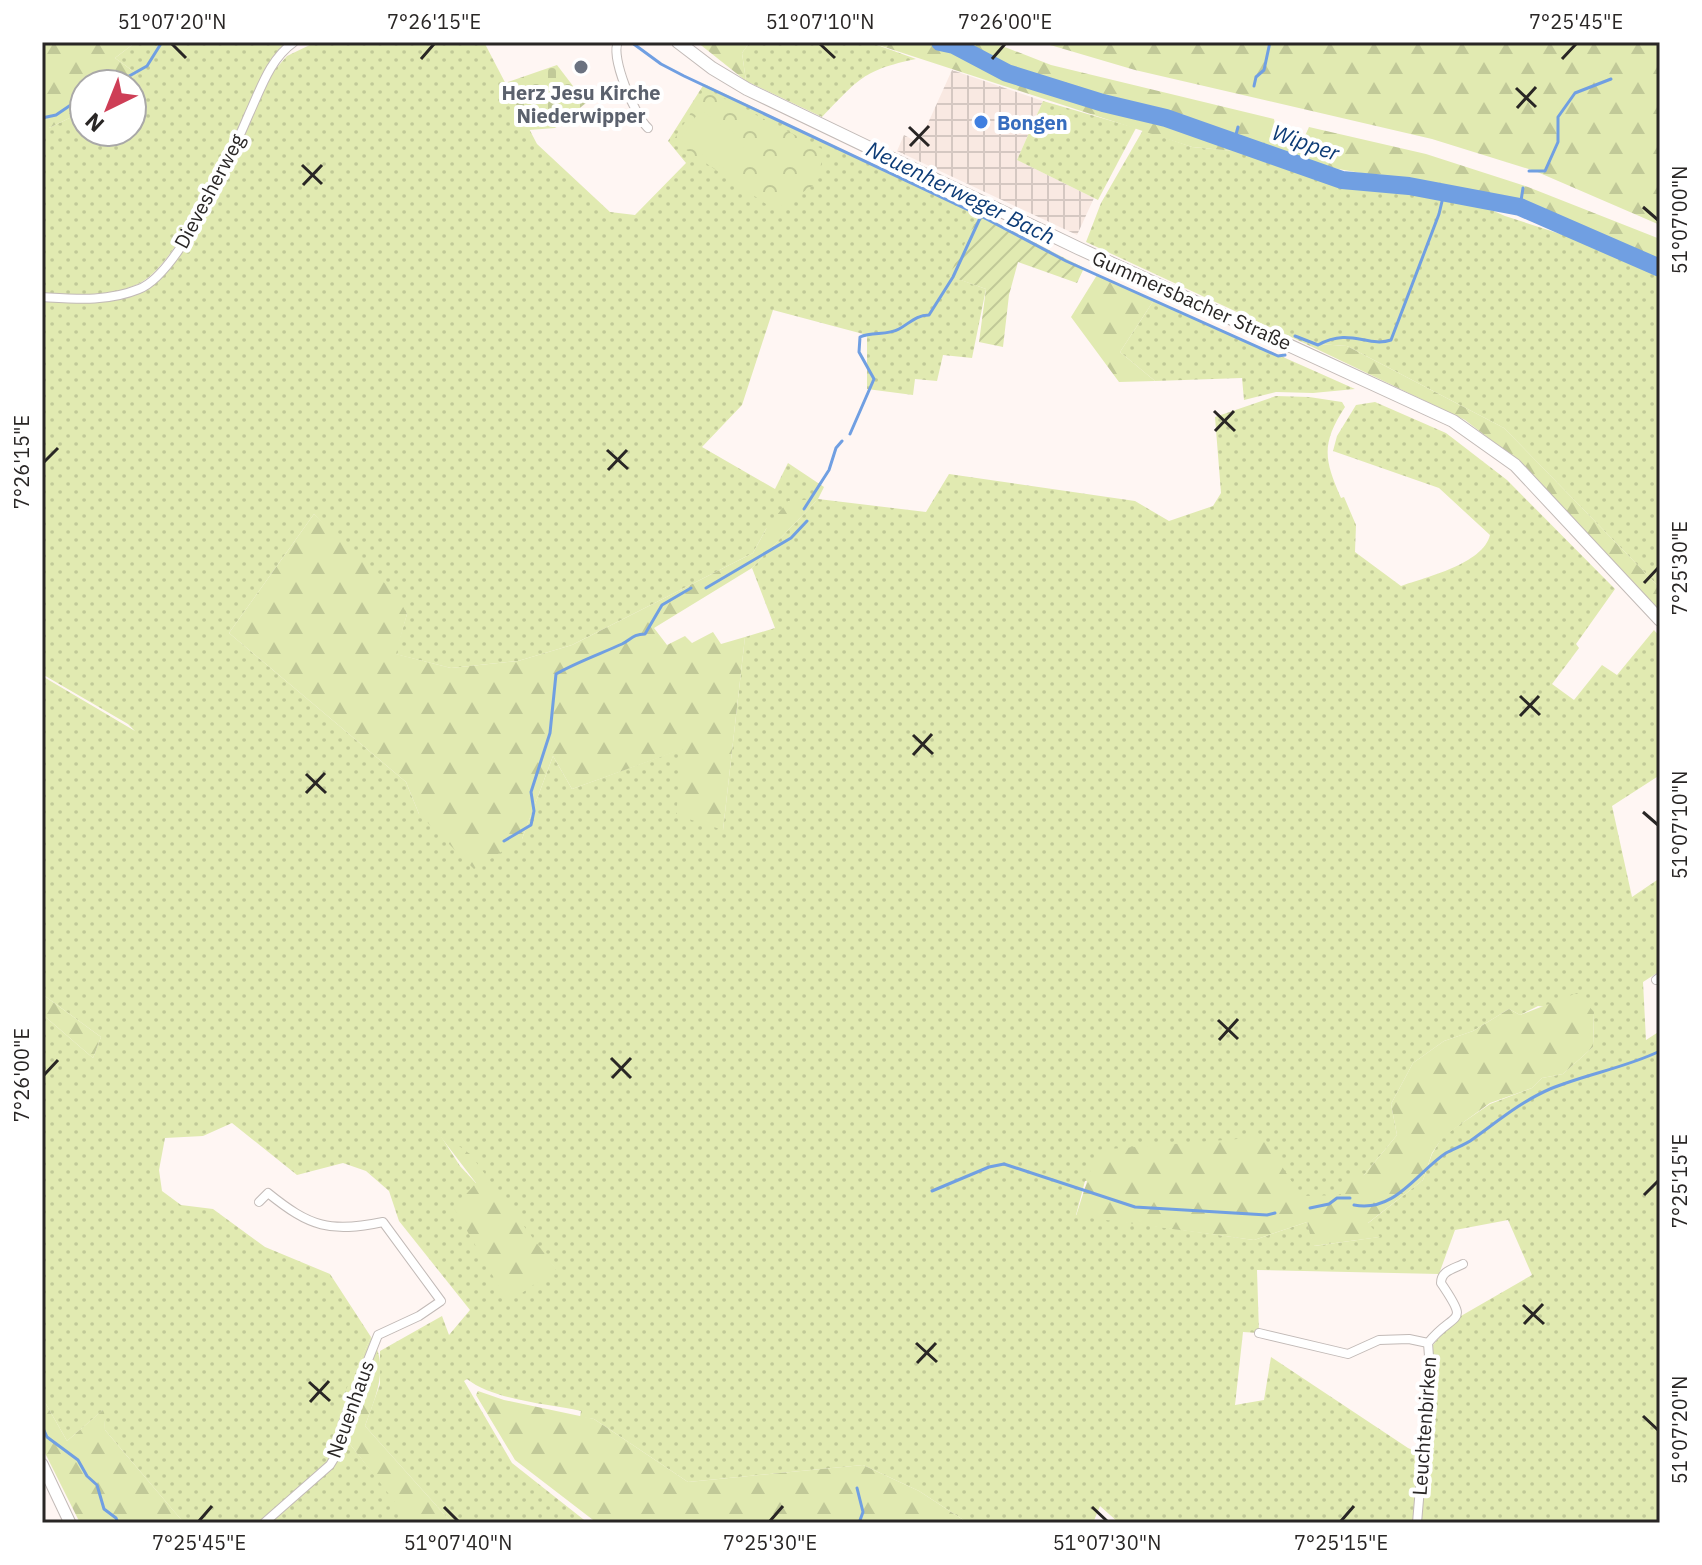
<svg xmlns="http://www.w3.org/2000/svg" width="1702" height="1565" font-family="'IBM Plex Sans',sans-serif">
	<style>
		.industrial { fill: url(#industrial-grid) }
		.grass { fill: url(#grass-dots); fill-rule: evenodd }
		.forest { fill: url(#forest-firs) }
		.cemetery { fill: url(#cemetery-stones) }
		.park { fill: url(#park-crowns) }
		.garden { fill: url(#garden-furrows) }
		.pitch { fill: #e1eab1 }
		.lines { fill: none; stroke-linecap: round; stroke-linejoin: round }
		.stream { stroke: #709fe2; stroke-width: 3 }
		.river { stroke: #709fe2; stroke-width: 18 }
		.minor-casing { stroke: #c2bab7; stroke-width: 10 }
		.secondary-casing { stroke: #c2bab7; stroke-width: 13 }
		.primary-casing { stroke: #c2bab7; stroke-width: 14 }
		.minor { stroke: #fff; stroke-width: 8 }
		.secondary { stroke: #fff; stroke-width: 11 }
		.primary { stroke: #fff; stroke-width: 12 }
		.ticks { fill: none; stroke: #292625; stroke-width: 3 }
		.worship-dot { fill: #6b7280; stroke: #fff; stroke-width: 3 }
		.shop-dot { fill: #3f7fe0; stroke: #fff; stroke-width: 3 }
		.labels { text-anchor: middle; dominant-baseline: central; stroke-width: 8; stroke-linejoin: round; paint-order: stroke }
		.worship-label { font-size: 20px; font-weight: bold; fill: #5b616d; stroke: #fff }
		.shop-label { font-size: 20px; font-weight: bold; fill: #366cbe; stroke: #fff; text-anchor: start }
		.street-label { font-size: 20px; fill: #292625; stroke: #fff }
		.water-label { font-size: 22px; font-style: italic; fill: #0c3b76; stroke: #fff }
		.neatline { fill: none; stroke: #292625; stroke-width: 3 }
		.ticks-label { font-size: 20px; text-anchor: middle; fill: #292625 }
	</style>
	<defs>
		<pattern id="industrial-grid" width="8" height="8" patternUnits="userSpaceOnUse" patternTransform="scale(2)"><rect width="8" height="8" fill="#f9e9e2"/><path d="M0 4h8M4 0v8" fill="none" stroke="#d5c8c2"/></pattern>
		<pattern id="grass-dots" width="8" height="8" patternUnits="userSpaceOnUse" patternTransform="scale(2)"><rect width="8" height="8" fill="#e1eab1"/><path d="M2 2h.1M6 6h.1" fill="none" stroke="#c1c998" stroke-width="1.8" stroke-linecap="round"/></pattern>
		<pattern id="forest-firs" width="22" height="20" patternUnits="userSpaceOnUse" patternTransform="scale(2)"><rect width="22" height="20" fill="#e1eab1"/><path d="M5 1l3.5 6h-7zM16 11l3.5 6h-7z" fill="#c1c998"/></pattern>
		<pattern id="cemetery-stones" width="16" height="16" patternUnits="userSpaceOnUse" patternTransform="scale(2)"><rect width="16" height="16" fill="#e1eab1"/><path d="M2 7V4a2 2 0 0 1 4 0v3zM10 15v-3a2 2 0 0 1 4 0v3z" fill="#c1c998"/></pattern>
		<pattern id="park-crowns" width="20" height="18" patternUnits="userSpaceOnUse" patternTransform="scale(2)"><rect width="20" height="18" fill="#e1eab1"/><path d="M2 6a3 3 0 1 1 6 0M12 15a3 3 0 1 1 6 0" fill="none" stroke="#c1c998"/></pattern>
		<pattern id="garden-furrows" width="10" height="10" patternUnits="userSpaceOnUse" patternTransform="scale(2)"><rect width="10" height="10" fill="#e1eab1"/><path d="M-1 1l2-2M0 10L10 0M9 11l2-2" fill="none" stroke="#c1c998"/></pattern>
	</defs>
	<rect width="100%" height="100%" fill="#fff6f3"/>
	<polygon class="industrial" points="952,70 1043,101 1017,160 1094,198 1077,235 897,151 904,135 919,143"/>
	<g class="grass">
		<path d="M136,42H288C265,61 256,89 245,115C228,154 176,267 138,284C107,298 75,294 42,293V128H49L84,111V132H132V84H124L137,74L115,58Z"/>
		<path d="M316,42H484L537,144L610,212L635,215L686,163L668,141L704,84L979,214L950,276L986,289L972,358L943,355L937,381L915,379L913,395L867,389V335L773,310L742,405L702,447L775,489L788,463L824,487L818,499L926,512L949,474L1135,501L1169,521L1213,506L1221,493L1215,417L1276,396L1309,397L1342,402L1345,407C1321,444 1324,459 1341,498L1344,497L1356,525L1355,552L1401,586C1426,577 1483,564 1490,535L1439,488L1333,451L1337,436L1356,405L1375,402L1446,433L1507,480L1615,589L1576,644L1579,648L1552,684L1574,700L1602,665L1617,675L1654,630L1660,637V775L1612,806L1632,897L1660,878V971L1643,982L1646,1040L1660,1031V1523H1420L1433,1371V1345L1454,1320L1532,1275L1508,1220L1455,1230L1439,1274L1257,1270L1259,1333L1243,1332L1235,1405L1264,1400L1271,1357L1408,1448L1423,1455L1417,1523H1119L1100,1506L1093,1523H968L919,1491L863,1465L688,1482L594,1419L580,1417L581,1411C548,1404 493,1400 467,1379L464,1381L512,1463L588,1523H452L365,1426L380,1384V1351L442,1316L449,1335L470,1310L399,1221L389,1191L366,1171L343,1163L297,1175L232,1123L203,1136L165,1138L159,1170L162,1191L181,1205L213,1209L265,1247L330,1274L371,1337L335,1415L349,1443L413,1523H184L105,1430L103,1410L67,1441L42,1397V1014L93,1058L101,1037L42,994V676L135,731L128,724L42,674V301L101,302L144,291L172,265L228,169L271,74L287,56ZM817,500L752,568L775,628L745,637L723,830L684,748L572,789L553,756L522,839L419,814L406,782L229,633L314,514L407,614L395,654L451,668L518,661L572,645L753,553L766,529ZM1538,1006L1594,1012L1593,1047L1563,1074L1542,1078L1532,1088L1490,1104L1443,1136L1432,1154L1423,1180L1367,1224L1379,1237L1314,1246L1307,1222L1254,1240L1076,1215L1085,1181L1301,1196H1341L1364,1175L1397,1135L1391,1104L1413,1063L1444,1041L1473,1031L1509,1009L1520,1015ZM437,1130L556,1269L460,1166Z"/>
		<path d="M750,42H869L916,59C863,70 859,79 822,117L746,81L742,53Z"/>
		<polygon points="1043,101 1136,128 1098,200 1017,160"/>
		<polygon points="1143,130 1192,147 1244,152 1310,177 1464,198 1505,216 1616,252 1660,276 1660,588 1504,428 1347,346 1304,343 1086,242 1101,203"/>
		<polygon points="1154,300 1355,389 1313,393 1276,392 1244,400 1242,378 1155,381 1120,352"/>
	</g>
	<g class="forest">
		<polygon points="42,42 136,42 115,58 137,74 124,84 84,84 84,111 49,128 42,128"/>
		<polygon points="697,42 750,42 742,53 746,81"/>
		<polygon points="869,42 992,42 1051,65 1274,119 1276,130 1304,138 1309,127 1426,154 1528,187 1660,239 1660,265 1604,242 1511,213 1467,192 1244,152 1192,147"/>
		<polygon points="1040,42 1660,42 1660,225 1535,171 1432,139 1135,70"/>
		<polygon points="1097,275 1154,300 1120,352 1155,381 1119,382 1071,317"/>
		<polygon points="1304,343 1347,346 1504,428 1660,588 1660,613 1521,463 1465,420"/>
		<polygon points="818,499 752,568 654,628 667,645 685,636 692,643 713,632 721,644 745,637 723,830 676,815 683,749 572,789 553,756 522,839 474,869 419,814 406,782 229,633 314,514 396,594 407,614 396,654 451,668 518,661 572,645 753,553 766,529 788,501"/>
		<polygon points="1577,993 1594,1012 1593,1047 1563,1074 1542,1078 1532,1088 1490,1103 1443,1137 1432,1153 1423,1180 1368,1223 1380,1237 1313,1246 1307,1222 1254,1240 1076,1216 1097,1150 1263,1137 1301,1196 1341,1195 1343,1178 1364,1175 1397,1135 1391,1104 1413,1063 1444,1041 1473,1031 1509,1009 1520,1015"/>
		<polygon points="42,994 101,1037 93,1058 42,1014"/>
		<polygon points="434,1128 470,1154 556,1269 522,1293 506,1299 454,1208 476,1183"/>
		<path d="M371,1337C390,1366 376,1396 365,1426L452,1523H413L409,1520L349,1443L334,1415Z"/>
		<polygon points="478,1391 504,1400 594,1419 688,1482 863,1465 919,1491 968,1523 597,1523 515,1460 476,1395"/>
		<polygon points="42,1397 67,1441 104,1409 105,1430 184,1523 80,1523 42,1447"/>
	</g>
	<polygon class="cemetery" points="557,65 586,103 555,128 529,130 505,83"/>
	<polygon class="park" points="706,89 824,150 817,183 775,210 673,141"/>
	<polygon class="garden" points="979,214 1084,268 1077,283 1018,262 1009,295 1003,347 979,342 986,289 949,276"/>
	<polygon class="pitch" points="700,110 747,142 728,171 680,140"/>
	<g class="lines">
		<g class="stream">
			<polyline points="631,42 661,64 684,76 979,215 1066,261 1278,356 1285,355"/>
			<polyline points="115,84 147,66 162,42"/>
			<polyline points="1254,86 1256,77 1264,70 1270,42"/>
			<polyline points="42,118 56,115 84,96"/>
			<polyline points="1234,142 1238,127"/>
			<polyline points="1529,171 1545,171 1558,142 1558,117 1575,93 1611,79"/>
			<polyline points="1520,207 1523,188"/>
			<path d="M1295,336L1318,345C1350,327 1368,348 1391,340L1439,214L1444,193"/>
			<path d="M850,434L874,379L859,352L860,337C872,331 887,336 899,329C910,323 916,315 929,315L953,277L981,216"/>
			<polyline points="804,509 829,470 836,448 842,441"/>
			<polyline points="706,588 791,538 807,521"/>
			<path d="M504,841L531,825L534,811L531,792L550,733L556,674C577,662 600,654 622,644C631,639 634,634 645,634L662,605L691,588"/>
			<polyline points="932,1191 989,1167 1004,1164 1135,1207 1267,1215 1275,1213"/>
			<path d="M1354,1205C1395,1213 1417,1172 1446,1153C1455,1148 1465,1145 1473,1139C1498,1121 1522,1101 1550,1089C1586,1074 1625,1068 1660,1051"/>
			<polyline points="1310,1208 1329,1204 1337,1198 1350,1198"/>
			<polyline points="42,1426 47,1437 78,1460 87,1476 97,1485 104,1509 116,1518 118,1523"/>
			<polyline points="857,1488 863,1512 859,1523"/>
		</g>
		<polyline class="river" points="940,42 954,45 1007,73 1103,103 1166,118 1342,180 1409,186 1520,207 1660,268"/>
		<g class="minor-casing">
			<g id="minor">
				<path d="M618,42C610,57 635,116 648,128"/>
				<path d="M42,297C76,299 107,302 139,289C179,274 232,154 249,114C261,88 270,59 294,42"/>
				<polyline points="1656,980 1660,977"/>
				<path d="M259,1202L268,1193C310,1227 330,1233 383,1222L441,1301L419,1316L378,1335L343,1423L338,1452L330,1465L264,1523"/>
				<polyline points="1259,1333 1348,1354 1379,1340 1409,1339 1428,1343"/>
				<path d="M1417,1523L1430,1370L1428,1343C1454,1310 1471,1327 1441,1283C1441,1271 1453,1269 1463,1264"/>
			</g>
		</g>
		<g class="secondary-casing">
			<polyline id="secondary" points="42,1464 70,1523"/>
		</g>
		<g class="primary-casing">
			<polyline id="primary" points="678,42 712,68 747,89 1078,248 1453,421 1515,465 1660,620"/>
		</g>
		<use href="#minor" class="minor"/>
		<use href="#secondary" class="secondary"/>
		<use href="#primary" class="primary"/>
	</g>
	<path class="ticks" d="M172,44L186,58M820,44L835,58M421,59L434,44M992,59L1005,44M1562,59L1576,44M1516,88L1536,107M1517,108L1536,87M909,127L929,146M910,146L929,126M302,165L322,184M303,185L322,165M1643,207L1658,220M1214,411L1235,431M1215,431L1234,411M607,450L628,469M44,462L58,448M608,470L627,450M1644,583L1658,568M1520,696L1540,715M1520,716L1539,696M913,735L933,754M913,755L932,734M306,774L326,793M306,793L325,773M1643,812L1658,825M1218,1020L1238,1039M1219,1040L1238,1019M611,1058L631,1078M44,1075L58,1060M612,1078L631,1058M1644,1195L1658,1181M1523,1305L1544,1324M1524,1324L1543,1304M916,1343L937,1362M917,1363L936,1343M309,1382L330,1401M310,1402L329,1381M1643,1416L1658,1430M444,1507L458,1521M1092,1507L1107,1521M199,1521L212,1506M770,1521L783,1506M1341,1521L1354,1506"/>
	<circle class="worship-dot" cx="581" cy="67" r="8"/>
	<circle class="shop-dot" cx="981" cy="122" r="8"/>
	<g class="labels">
		<g class="worship-label">
			<text x="581" y="92">Herz Jesu Kirche<tspan x="581" dy="23">Niederwipper</tspan></text>
		</g>
		<g class="shop-label">
			<text x="997" y="122">Bongen</text>
		</g>
		<g class="street-label">
			<text transform="translate(209 191) rotate(-62)">Dievesherweg</text>
			<text transform="translate(1192 300) rotate(24)">Gummersbacher Straße</text>
			<text transform="translate(350 1409) rotate(-70)">Neuenhaus</text>
			<text transform="translate(1424 1426) rotate(-86)">Leuchtenbirken</text>
		</g>
		<g class="water-label">
			<text transform="translate(1306 142) rotate(19)">Wipper</text>
			<text transform="translate(961 192) rotate(26)">Neuenherweger Bach</text>
		</g>
	</g>
	<rect width="1702" height="1565" fill="none" stroke="#ffffff" stroke-width="88"/>
	<g transform="translate(108 108) rotate(223)"><circle r="38" fill="#ffffff" stroke="#a9a8a8" stroke-width="2"/>
	<path d="M0-6L14 30L0 20L-14 30Z" fill="#ce3e56"/>
	<text y="-12" font-size="22" font-weight="bold" text-anchor="middle" fill="#292625">N</text>
	</g>
	<rect x="44" y="44" width="1614" height="1477" class="neatline"/>
	<g class="ticks-label">
		<text x="172" y="29">51°07'20"N</text>
		<text x="434" y="29">7°26'15"E</text>
		<text x="820" y="29">51°07'10"N</text>
		<text x="1005" y="29">7°26'00"E</text>
		<text x="1576" y="29">7°25'45"E</text>
		<text transform="translate(1680 220) rotate(-90)" y="7">51°07'00"N</text>
		<text transform="translate(22 462) rotate(-90)" y="7">7°26'15"E</text>
		<text transform="translate(1680 568) rotate(-90)" y="7">7°25'30"E</text>
		<text transform="translate(1680 825) rotate(-90)" y="7">51°07'10"N</text>
		<text transform="translate(22 1075) rotate(-90)" y="7">7°26'00"E</text>
		<text transform="translate(1680 1181) rotate(-90)" y="7">7°25'15"E</text>
		<text transform="translate(1680 1430) rotate(-90)" y="7">51°07'20"N</text>
		<text x="199" y="1550">7°25'45"E</text>
		<text x="458" y="1550">51°07'40"N</text>
		<text x="770" y="1550">7°25'30"E</text>
		<text x="1107" y="1550">51°07'30"N</text>
		<text x="1341" y="1550">7°25'15"E</text>
	</g>
</svg>
